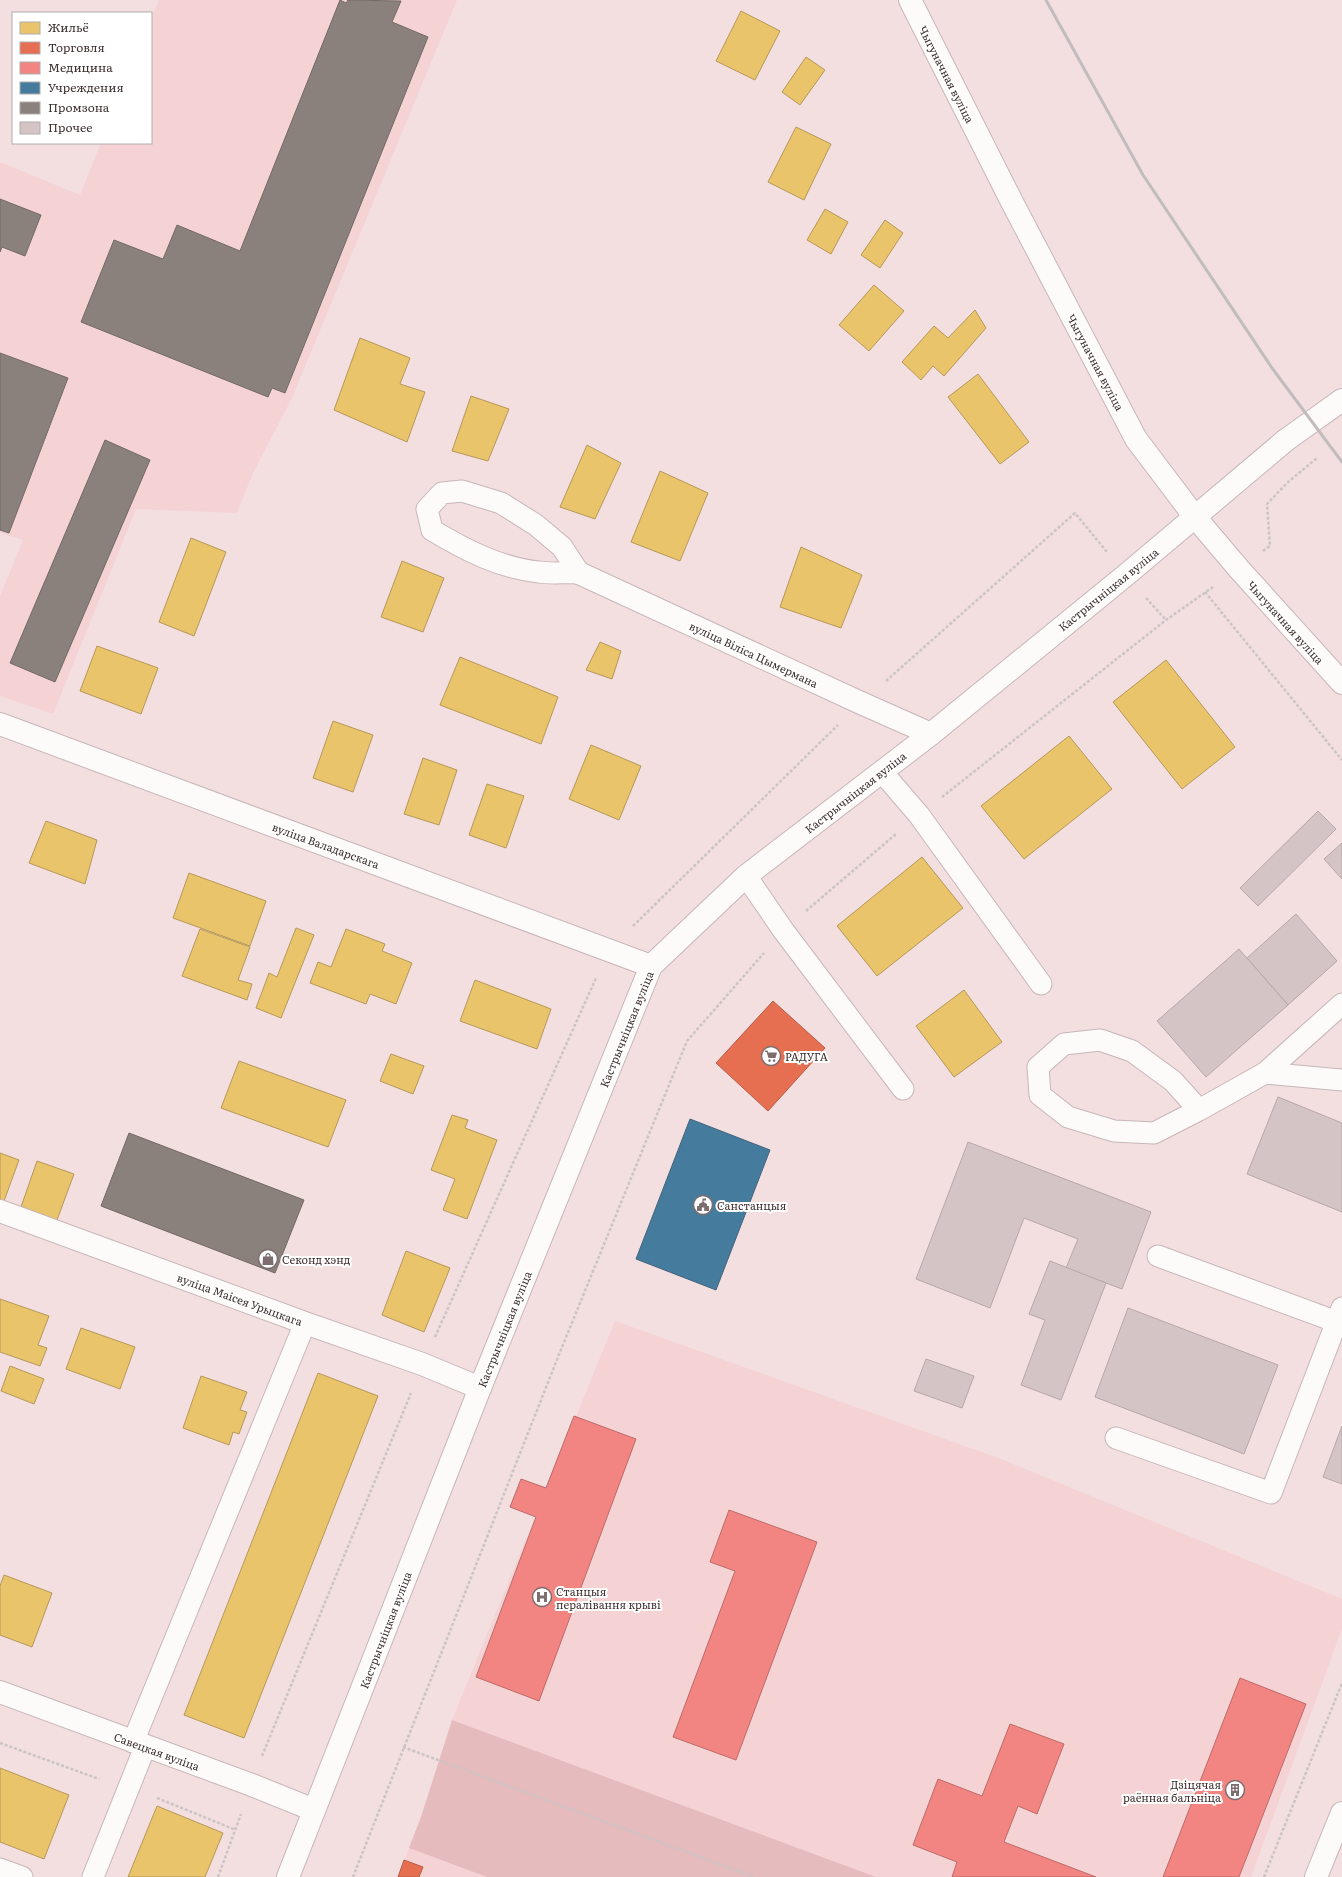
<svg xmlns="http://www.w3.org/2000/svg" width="1342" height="1877" font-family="Literata,serif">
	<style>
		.built { fill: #f5d3d5 }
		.green { fill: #e5bbbe }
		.homes { fill: #e9c46a; stroke: #b69859 }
		.shops { fill: #e76f51; stroke: #b45c47 }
		.health { fill: #f28482; stroke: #bc6b69 }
		.public { fill: #457b9d; stroke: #43647c }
		.industry { fill: #8a817c; stroke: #736965 }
		.building { fill: #d5c4c6; stroke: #b7a7a8 }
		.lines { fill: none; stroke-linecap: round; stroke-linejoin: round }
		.service-casing { stroke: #c7b7b8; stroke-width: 23 }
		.minor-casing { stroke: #c7b7b8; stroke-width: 24 }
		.secondary-casing { stroke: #c7b7b8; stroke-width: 24 }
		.path { stroke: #cbc4c5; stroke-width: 2.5; stroke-dasharray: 3 2; stroke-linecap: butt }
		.service { stroke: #fdfafa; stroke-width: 21 }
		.minor { stroke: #fdfafa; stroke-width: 22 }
		.secondary { stroke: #fdfafa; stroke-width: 22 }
		.rail { stroke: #c2bcbc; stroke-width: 3 }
		.labels { text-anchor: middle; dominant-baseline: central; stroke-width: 4; stroke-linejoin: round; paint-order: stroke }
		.street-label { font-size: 11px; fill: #3e3030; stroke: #fff }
		.poi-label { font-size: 11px; fill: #3e3030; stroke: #fff; text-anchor: start }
	</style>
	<rect width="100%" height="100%" fill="#f3dee0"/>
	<g class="built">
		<polygon points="159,0 457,0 292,398 253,473 237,513 136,509 53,714 0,696 0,596 23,540 0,533 0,162 80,195 101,143 151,143 151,19"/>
		<polygon points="615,1321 1001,1459 1342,1599 1342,1629 1251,1877 839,1877 452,1720"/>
		<polygon points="421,1817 583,1877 398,1877"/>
	</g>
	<polygon class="green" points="452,1720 876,1877 487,1877 409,1848 421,1817"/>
	<g class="homes">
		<polygon points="741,11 780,31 755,80 716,61"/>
		<polygon points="806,57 825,70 800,105 782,92"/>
		<polygon points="796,127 831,144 804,200 768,182"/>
		<polygon points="825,209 848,222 831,254 807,240"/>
		<polygon points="885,220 903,233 880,268 861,255"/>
		<polygon points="874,285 904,311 869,351 839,325"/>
		<polygon points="975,310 986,328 944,376 933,366 921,380 902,362 934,326 948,338"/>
		<polygon points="360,338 410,358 400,384 425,392 407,442 334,410"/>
		<polygon points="978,374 1029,442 1000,464 948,397"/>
		<polygon points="471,396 509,409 488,461 452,451"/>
		<polygon points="587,445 621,463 595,519 560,507"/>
		<polygon points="660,471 708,493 680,561 631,542"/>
		<polygon points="191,538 226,552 194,636 159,622"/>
		<polygon points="801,547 862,575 841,628 780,607"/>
		<polygon points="402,561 444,578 423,632 381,617"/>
		<polygon points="600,642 621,651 612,679 586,670"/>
		<polygon points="97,646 158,668 141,714 80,691"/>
		<polygon points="460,657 558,697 541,744 440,705"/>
		<polygon points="1166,660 1235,747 1182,789 1113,702"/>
		<polygon points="333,721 373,735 353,792 313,778"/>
		<polygon points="1069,736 1112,789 1024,859 981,806"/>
		<polygon points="591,745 641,766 619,820 569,799"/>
		<polygon points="423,758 457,770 439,825 404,814"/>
		<polygon points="487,784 524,796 506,848 469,835"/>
		<polygon points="46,821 97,840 85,884 29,863"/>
		<polygon points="922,857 963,908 877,976 837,926"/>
		<polygon points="189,873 266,901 250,946 173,918"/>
		<polygon points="296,928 314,935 281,1018 256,1008 269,973 277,977"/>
		<polygon points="200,929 250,947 238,980 252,984 247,1000 182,976"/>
		<polygon points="346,929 385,944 382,951 412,963 396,1004 370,994 366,1004 310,983 318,962 331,967"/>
		<polygon points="475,980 551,1009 537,1049 460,1021"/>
		<polygon points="964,990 1002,1042 954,1077 916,1026"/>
		<polygon points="391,1054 424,1066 413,1094 380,1081"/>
		<polygon points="239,1061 346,1100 328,1147 221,1108"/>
		<polygon points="452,1115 468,1120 465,1128 497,1140 467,1219 443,1210 455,1179 431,1170"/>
		<polygon points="0,1153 19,1160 4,1201 0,1200"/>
		<polygon points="37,1161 74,1174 57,1220 21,1207"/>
		<polygon points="406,1251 450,1268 424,1332 382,1315"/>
		<polygon points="0,1299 49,1316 38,1345 47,1348 40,1366 0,1352"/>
		<polygon points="81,1328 135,1347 120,1389 66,1369"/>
		<polygon points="10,1366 44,1379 34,1404 1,1391"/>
		<polygon points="318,1373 378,1396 244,1738 184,1715"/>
		<polygon points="201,1376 247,1392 240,1410 247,1412 239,1434 233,1432 229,1445 183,1428"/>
		<polygon points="4,1575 52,1593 32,1647 0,1635 0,1586"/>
		<polygon points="0,1768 69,1795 44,1859 0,1842"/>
		<polygon points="157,1806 223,1833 205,1877 128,1877"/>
	</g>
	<g class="shops">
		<polygon points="773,1001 825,1048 768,1111 716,1063"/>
		<polygon points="404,1860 423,1867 419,1877 398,1877"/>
	</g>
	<g class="health">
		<polygon points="574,1416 636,1439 539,1701 476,1677 536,1517 510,1507 521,1479 546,1488"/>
		<polygon points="729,1510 817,1542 736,1760 673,1737 735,1571 710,1562"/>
		<polygon points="1240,1678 1306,1704 1239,1877 1163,1877"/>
		<polygon points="1010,1724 1064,1744 1037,1814 1018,1806 1004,1842 1096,1877 952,1877 957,1862 913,1845 938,1779 982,1796"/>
	</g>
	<polygon class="public" points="690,1119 770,1150 716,1290 636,1259"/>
	<g class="industry">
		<polygon points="340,0 346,3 348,0 401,1 392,22 428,37 285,393 272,388 268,397 81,322 114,240 163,259 177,225 240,251"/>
		<polygon points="0,199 41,215 25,256 2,247 0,252"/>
		<polygon points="0,353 68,378 9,533 0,530"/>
		<polygon points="105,440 150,460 55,682 10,663"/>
		<polygon points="129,1133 304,1200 275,1273 101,1206"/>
	</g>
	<g class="building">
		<polygon points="1318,811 1336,829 1258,906 1240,888"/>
		<polygon points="1342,843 1342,879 1324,859"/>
		<polygon points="1296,914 1337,961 1288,1005 1247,958"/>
		<polygon points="1239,949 1288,1005 1206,1077 1157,1021"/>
		<polygon points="1278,1097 1342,1123 1342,1212 1247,1174"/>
		<polygon points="968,1142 1151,1212 1122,1289 1066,1268 1078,1239 1024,1218 990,1308 916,1279"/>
		<polygon points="1050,1261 1106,1283 1061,1400 1021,1385 1045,1320 1029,1314"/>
		<polygon points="1128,1308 1278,1365 1244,1454 1095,1397"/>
		<polygon points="926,1359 974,1376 962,1408 914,1391"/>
		<polygon points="1342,1426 1342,1484 1323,1477"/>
	</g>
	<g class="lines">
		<g class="service-casing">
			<g id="service">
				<path d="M462,491L501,503L536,525L562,547L579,573C566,572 552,574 539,572C500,568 465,550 432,530L427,509L442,493Z"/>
				<polyline points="882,772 919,815 1041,984"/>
				<polyline points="746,876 783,930 903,1089"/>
				<polyline points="1265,1073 1342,1004"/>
				<polyline points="1199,1110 1173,1081 1132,1051 1100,1040 1064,1044 1038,1067 1040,1095 1068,1117 1114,1131 1154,1133 1199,1110 1265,1073 1342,1080"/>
				<polyline points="1158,1256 1337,1322"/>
				<polyline points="1116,1438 1271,1493 1342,1308"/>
				<polyline points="133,1742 305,1323"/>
				<polyline points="0,1869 22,1877"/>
				<polyline points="93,1877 145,1747"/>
			</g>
		</g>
		<g class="minor-casing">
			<g id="minor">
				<polyline points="910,0 1012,202 1136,439 1195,517 1239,569 1342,683"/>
				<polyline points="579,573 861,703 931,734"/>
				<polyline points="0,724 651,966"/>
				<polyline points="0,1211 305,1323 422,1364 480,1388"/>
				<polyline points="0,1692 252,1785 314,1810"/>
				<polyline points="1316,1877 1342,1813"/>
			</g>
		</g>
		<g class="secondary-casing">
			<polyline id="secondary" points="288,1877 480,1388 651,966 746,876 931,734 1126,575 1286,440 1342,400"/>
		</g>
		<g class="path">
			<polyline points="1263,551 1270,546 1267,504 1287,483 1317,458"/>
			<polyline points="1205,592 1342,760"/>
			<polyline points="1146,598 1166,620"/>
			<polyline points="886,681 1075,513 1107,552"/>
			<polyline points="942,797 1166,620 1213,587"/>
			<polyline points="806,911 896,834"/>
			<polyline points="633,926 838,725"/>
			<polyline points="435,1337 596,978"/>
			<polyline points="0,1743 99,1779"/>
			<polyline points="403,1747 754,1877"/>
			<polyline points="262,1756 411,1393"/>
			<polyline points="157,1798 236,1830"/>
			<polyline points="218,1877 241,1814"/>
			<polyline points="353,1877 558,1357 687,1041 764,953"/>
			<polyline points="1264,1877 1342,1683"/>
		</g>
		<use href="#service" class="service"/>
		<use href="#minor" class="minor"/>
		<use href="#secondary" class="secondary"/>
		<polyline class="rail" points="1046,0 1143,175 1272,368 1342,462"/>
	</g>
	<defs>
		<g id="supermarket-ring" transform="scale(1)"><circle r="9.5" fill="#fff" stroke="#7d6d6e" stroke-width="1.5"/><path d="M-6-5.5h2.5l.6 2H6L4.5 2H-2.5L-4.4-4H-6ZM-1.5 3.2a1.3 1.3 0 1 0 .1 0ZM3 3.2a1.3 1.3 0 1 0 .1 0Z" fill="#7d6d6e"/></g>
		<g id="civic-ring" transform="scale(1)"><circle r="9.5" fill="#fff" stroke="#7d6d6e" stroke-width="1.5"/><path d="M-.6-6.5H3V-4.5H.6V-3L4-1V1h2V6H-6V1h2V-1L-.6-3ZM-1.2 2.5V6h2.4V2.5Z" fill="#7d6d6e"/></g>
		<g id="shop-ring" transform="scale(1)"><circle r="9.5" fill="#fff" stroke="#7d6d6e" stroke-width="1.5"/><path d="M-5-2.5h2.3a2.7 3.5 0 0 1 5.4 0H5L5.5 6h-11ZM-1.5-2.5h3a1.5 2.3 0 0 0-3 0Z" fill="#7d6d6e"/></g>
		<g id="hospital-ring" transform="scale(1)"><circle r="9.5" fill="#fff" stroke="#7d6d6e" stroke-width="1.5"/><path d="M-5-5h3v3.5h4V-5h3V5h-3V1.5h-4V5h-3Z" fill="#7d6d6e"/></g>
		<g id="building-ring" transform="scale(1)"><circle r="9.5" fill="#fff" stroke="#7d6d6e" stroke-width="1.5"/><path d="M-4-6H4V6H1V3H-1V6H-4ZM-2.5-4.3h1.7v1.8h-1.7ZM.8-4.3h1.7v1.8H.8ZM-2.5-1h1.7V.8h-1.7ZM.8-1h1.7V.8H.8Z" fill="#7d6d6e"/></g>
	</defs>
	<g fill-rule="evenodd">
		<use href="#supermarket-ring" x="771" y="1056"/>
		<use href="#civic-ring" x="703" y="1205"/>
		<use href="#shop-ring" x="268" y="1259"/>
		<use href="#hospital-ring" x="542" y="1597"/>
		<use href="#building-ring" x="1235" y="1790"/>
	</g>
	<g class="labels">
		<g class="street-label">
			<text transform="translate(947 74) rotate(63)">Чыгуначная вуліца</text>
			<text transform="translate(1096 362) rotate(62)">Чыгуначная вуліца</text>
			<text transform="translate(1108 589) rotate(-39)">Кастрычніцкая вуліца</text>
			<text transform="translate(1286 622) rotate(48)">Чыгуначная вуліца</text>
			<text transform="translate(754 654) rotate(25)">вуліца Віліса Цымермана</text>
			<text transform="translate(855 792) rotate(-38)">Кастрычніцкая вуліца</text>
			<text transform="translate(326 845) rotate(20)">вуліца Валадарскага</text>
			<text transform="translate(626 1029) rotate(-68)">Кастрычніцкая вуліца</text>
			<text transform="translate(240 1299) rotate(20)">вуліца Маісея Урыцкага</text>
			<text transform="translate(504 1329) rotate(-68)">Кастрычніцкая вуліца</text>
			<text transform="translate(385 1630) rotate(-69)">Кастрычніцкая вуліца</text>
			<text transform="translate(157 1751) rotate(20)">Савецкая вуліца</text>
		</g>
		<g class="poi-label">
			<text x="785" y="1056">РАДУГА</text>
			<text x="717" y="1205">Санстанцыя</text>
			<text x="282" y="1259">Секонд хэнд</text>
			<text x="556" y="1591">Станцыя<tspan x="556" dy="13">пералівання крыві</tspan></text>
			<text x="1221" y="1784" text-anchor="end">Дзіцячая<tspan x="1221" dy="13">раённая бальніца</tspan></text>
		</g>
	</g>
	<rect x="12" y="12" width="140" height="132" fill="#ffffff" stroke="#b2acac"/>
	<rect x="20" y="22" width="20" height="12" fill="#e9c46a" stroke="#b2acac"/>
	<text x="48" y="32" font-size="12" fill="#3e3030">Жильё</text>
	<rect x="20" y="42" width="20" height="12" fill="#e76f51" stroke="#b2acac"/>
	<text x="48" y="52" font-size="12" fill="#3e3030">Торговля</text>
	<rect x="20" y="62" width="20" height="12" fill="#f28482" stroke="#b2acac"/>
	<text x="48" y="72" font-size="12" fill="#3e3030">Медицина</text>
	<rect x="20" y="82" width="20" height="12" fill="#457b9d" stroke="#b2acac"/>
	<text x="48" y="92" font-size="12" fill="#3e3030">Учреждения</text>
	<rect x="20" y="102" width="20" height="12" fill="#8a817c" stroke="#b2acac"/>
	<text x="48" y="112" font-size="12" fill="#3e3030">Промзона</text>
	<rect x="20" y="122" width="20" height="12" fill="#d5c4c6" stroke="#b2acac"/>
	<text x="48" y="132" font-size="12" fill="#3e3030">Прочее</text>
</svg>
